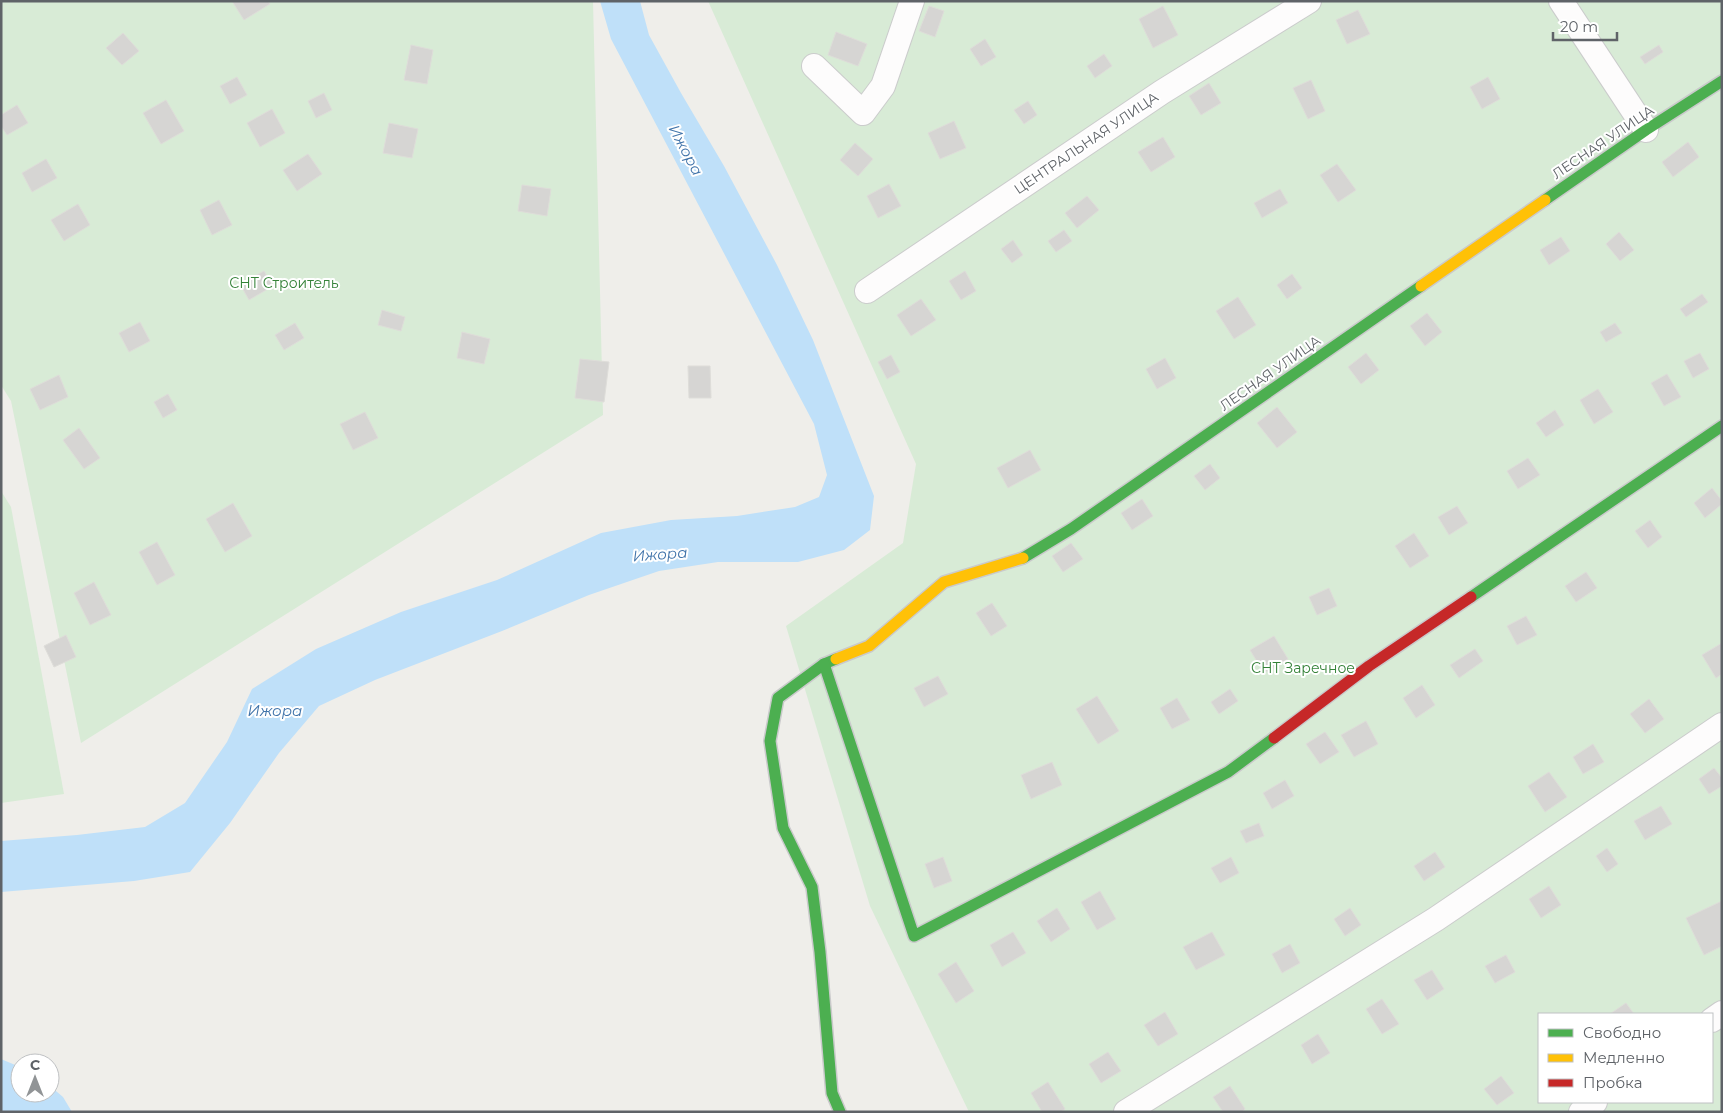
<svg xmlns="http://www.w3.org/2000/svg" width="1723" height="1113" font-family="Montserrat,sans-serif">
	<style>
		.green { fill: #d8ebd6; fill-rule: evenodd }
		.water { fill: #bfe0f9 }
		.building { fill: #d6d5d3; stroke: #deddd9 }
		.lines { fill: none; stroke-linecap: round; stroke-linejoin: round }
		.street-casing { stroke: #cbcccc; stroke-width: 26 }
		.fast-casing { stroke: #cacacb; stroke-width: 14 }
		.slow-casing { stroke: #cacacb; stroke-width: 14 }
		.jam-casing { stroke: #cacacb; stroke-width: 14 }
		.street { stroke: #fdfcfc; stroke-width: 24 }
		.fast { stroke: #4caf50; stroke-width: 11 }
		.slow { stroke: #ffc107; stroke-width: 11 }
		.jam { stroke: #c62828; stroke-width: 11 }
		.labels { text-anchor: middle; dominant-baseline: central; stroke-width: 4; stroke-linejoin: round; paint-order: stroke }
		.street-label { font-size: 14px; fill: #5f6368; stroke: #fff }
		.park-label { font-size: 14px; fill: #348238; stroke: #fff }
		.water-label { font-size: 15px; font-style: italic; fill: #4174aa; stroke: #fff }
	</style>
	<rect width="100%" height="100%" fill="#efeeea"/>
	<g class="green">
		<polygon points="1,1 593,1 603,415 81,743 11,401 1,385"/>
		<path d="M708,1H1722V1112H969L870,906L786,626L903,543L916,464ZM1539,1014H1712V1102H1539Z"/>
		<polygon points="1,491 11,507 64,794 1,803"/>
	</g>
	<g class="water">
		<polygon points="600,1 640,1 649,35 681,93 724,166 777,265 813,340 874,496 870,530 844,550 798,562 718,562 659,571 589,595 502,631 375,680 319,706 279,753 230,823 190,872 134,881 1,892 1,841 77,835 145,827 185,803 227,742 252,689 316,649 401,612 497,580 601,533 671,520 737,516 795,507 819,497 827,475 814,424 611,39"/>
		<polygon points="1,1059 20,1067 20,1093 50,1093 50,1086 63,1097 72,1112 1,1112"/>
	</g>
	<g class="building">
		<polygon points="232,1 268,1 270,4 244,20"/>
		<polygon points="929,6 944,11 935,37 919,31"/>
		<polygon points="1163,6 1178,35 1153,48 1139,19"/>
		<polygon points="1358,10 1370,34 1347,44 1336,20"/>
		<polygon points="836,32 867,44 858,66 828,55"/>
		<polygon points="123,33 139,51 122,65 106,48"/>
		<polygon points="985,39 996,57 981,66 970,49"/>
		<polygon points="411,45 433,50 427,84 404,80"/>
		<polygon points="1659,45 1663,52 1645,64 1640,57"/>
		<polygon points="1104,54 1112,66 1095,78 1087,66"/>
		<polygon points="237,77 247,95 230,104 220,86"/>
		<polygon points="1488,77 1500,99 1482,109 1470,87"/>
		<polygon points="1311,80 1325,111 1308,119 1293,88"/>
		<polygon points="1209,83 1221,103 1201,115 1189,96"/>
		<polygon points="324,93 332,110 316,118 308,101"/>
		<polygon points="166,100 184,131 161,144 143,113"/>
		<polygon points="1028,101 1037,115 1024,124 1014,110"/>
		<polygon points="17,105 28,123 7,135 1,126 1,115"/>
		<polygon points="272,109 285,133 260,147 247,123"/>
		<polygon points="954,121 966,148 940,159 928,133"/>
		<polygon points="389,123 418,129 412,158 383,153"/>
		<polygon points="1163,137 1175,157 1151,172 1138,152"/>
		<polygon points="1688,142 1699,157 1673,177 1662,162"/>
		<polygon points="855,143 873,159 858,176 840,160"/>
		<polygon points="308,154 322,174 297,191 283,170"/>
		<polygon points="46,159 57,178 32,192 22,173"/>
		<polygon points="1337,164 1356,190 1338,202 1320,175"/>
		<polygon points="889,184 901,206 878,218 867,196"/>
		<polygon points="522,185 551,189 547,216 518,211"/>
		<polygon points="1280,189 1288,203 1262,218 1254,203"/>
		<polygon points="1087,196 1099,210 1077,228 1065,213"/>
		<polygon points="219,200 232,225 212,235 200,210"/>
		<polygon points="78,204 90,225 64,241 51,220"/>
		<polygon points="1064,230 1072,241 1056,252 1048,241"/>
		<polygon points="1619,232 1634,250 1620,261 1606,244"/>
		<polygon points="1561,237 1570,251 1549,265 1540,250"/>
		<polygon points="1013,240 1023,255 1012,263 1001,249"/>
		<polygon points="264,271 273,286 249,300 240,284"/>
		<polygon points="965,271 976,291 961,300 949,281"/>
		<polygon points="1292,274 1302,288 1287,299 1277,285"/>
		<polygon points="1702,294 1708,302 1686,317 1680,309"/>
		<polygon points="1238,297 1256,325 1234,339 1216,311"/>
		<polygon points="921,299 936,320 911,336 897,315"/>
		<polygon points="382,310 405,317 401,331 378,325"/>
		<polygon points="1427,313 1442,332 1425,346 1410,326"/>
		<polygon points="140,322 150,341 129,352 119,333"/>
		<polygon points="295,323 304,338 284,350 275,335"/>
		<polygon points="1615,323 1622,333 1606,342 1600,332"/>
		<polygon points="462,332 490,339 484,364 457,358"/>
		<polygon points="1366,353 1379,370 1361,384 1348,367"/>
		<polygon points="1700,353 1709,369 1693,378 1684,361"/>
		<polygon points="891,355 900,372 887,379 878,362"/>
		<polygon points="1165,358 1176,378 1157,389 1146,369"/>
		<polygon points="580,359 609,362 604,402 575,398"/>
		<polygon points="688,366 710,366 711,398 689,398"/>
		<polygon points="1667,374 1681,397 1664,406 1651,383"/>
		<polygon points="59,375 68,397 40,410 30,389"/>
		<polygon points="1598,389 1613,412 1594,424 1580,400"/>
		<polygon points="168,394 177,410 163,418 154,402"/>
		<polygon points="1277,407 1297,432 1277,448 1257,423"/>
		<polygon points="1555,410 1564,425 1546,437 1536,423"/>
		<polygon points="365,412 378,438 353,450 340,424"/>
		<polygon points="79,428 100,458 84,469 63,440"/>
		<polygon points="1030,450 1041,470 1008,488 997,468"/>
		<polygon points="1528,458 1540,475 1518,489 1507,471"/>
		<polygon points="1210,464 1220,478 1205,490 1194,476"/>
		<polygon points="1712,488 1722,501 1722,504 1705,518 1694,503"/>
		<polygon points="1142,499 1153,516 1132,530 1121,513"/>
		<polygon points="233,503 252,536 225,552 206,519"/>
		<polygon points="1457,506 1468,523 1449,535 1438,517"/>
		<polygon points="1650,520 1662,537 1648,548 1635,531"/>
		<polygon points="1414,533 1429,556 1410,568 1395,546"/>
		<polygon points="157,542 175,575 157,585 139,552"/>
		<polygon points="1071,543 1083,559 1063,572 1052,556"/>
		<polygon points="1586,572 1597,588 1576,602 1565,586"/>
		<polygon points="94,582 111,615 90,625 74,593"/>
		<polygon points="1329,588 1337,606 1317,615 1309,597"/>
		<polygon points="992,603 1007,626 991,636 976,613"/>
		<polygon points="1526,616 1537,635 1517,645 1507,626"/>
		<polygon points="66,635 76,657 54,667 44,646"/>
		<polygon points="1274,636 1288,659 1264,673 1250,650"/>
		<polygon points="1722,643 1722,674 1716,678 1702,655"/>
		<polygon points="1475,649 1483,661 1459,678 1450,665"/>
		<polygon points="938,676 948,694 924,707 914,688"/>
		<polygon points="1422,685 1435,705 1416,718 1403,698"/>
		<polygon points="1230,689 1238,701 1219,714 1211,702"/>
		<polygon points="1097,696 1119,731 1098,744 1076,709"/>
		<polygon points="1177,698 1190,720 1172,729 1160,708"/>
		<polygon points="1649,699 1664,719 1645,733 1630,714"/>
		<polygon points="1366,721 1378,744 1354,757 1341,735"/>
		<polygon points="1325,732 1339,752 1320,764 1306,744"/>
		<polygon points="1593,744 1604,762 1583,774 1573,757"/>
		<polygon points="1052,762 1062,785 1031,799 1021,775"/>
		<polygon points="1714,768 1722,778 1722,786 1709,794 1699,779"/>
		<polygon points="1549,772 1567,797 1545,812 1528,786"/>
		<polygon points="1285,780 1294,796 1272,809 1263,793"/>
		<polygon points="1661,806 1672,824 1645,840 1634,821"/>
		<polygon points="1259,823 1264,836 1246,843 1240,831"/>
		<polygon points="1607,848 1618,864 1607,872 1596,856"/>
		<polygon points="1435,852 1445,867 1424,881 1414,866"/>
		<polygon points="943,857 952,881 934,888 925,864"/>
		<polygon points="1231,857 1239,873 1220,883 1211,868"/>
		<polygon points="1549,886 1561,905 1541,918 1529,899"/>
		<polygon points="1100,891 1116,919 1097,930 1081,902"/>
		<polygon points="1722,901 1722,946 1704,955 1686,918"/>
		<polygon points="1057,908 1070,929 1051,942 1037,921"/>
		<polygon points="1350,908 1361,925 1345,936 1334,919"/>
		<polygon points="1013,932 1026,953 1002,967 990,945"/>
		<polygon points="1212,932 1225,955 1196,970 1183,947"/>
		<polygon points="1290,944 1300,963 1282,973 1272,954"/>
		<polygon points="1506,955 1515,972 1495,983 1485,966"/>
		<polygon points="956,962 974,991 956,1003 938,974"/>
		<polygon points="1432,970 1444,989 1427,1000 1414,980"/>
		<polygon points="1382,999 1399,1024 1382,1034 1366,1009"/>
		<polygon points="1626,1003 1634,1014 1610,1014"/>
		<polygon points="1165,1012 1178,1034 1158,1046 1144,1025"/>
		<polygon points="1318,1034 1330,1053 1312,1064 1301,1045"/>
		<polygon points="1108,1052 1121,1071 1101,1083 1089,1064"/>
		<polygon points="1501,1076 1514,1093 1497,1105 1484,1089"/>
		<polygon points="1048,1082 1065,1109 1061,1112 1042,1112 1031,1093"/>
		<polygon points="1230,1086 1245,1109 1242,1112 1223,1112 1213,1097"/>
	</g>
	<g class="lines">
		<g class="street-casing">
			<g id="street">
				<polyline points="1561,1 1646,130"/>
				<polyline points="814,66 863,113 883,86 912,1"/>
				<polyline points="867,291 1162,92 1309,1"/>
				<polyline points="1712,1020 1722,1013"/>
				<polyline points="1126,1112 1436,919 1722,725"/>
				<polyline points="1581,1112 1595,1102"/>
			</g>
		</g>
		<g class="fast-casing">
			<g id="fast">
				<polyline points="1545,200 1646,130 1722,81"/>
				<polyline points="1023,558 1071,529 1421,286"/>
				<polyline points="1471,597 1722,426"/>
				<polyline points="836,659 824,664 778,698 770,741 783,828 812,887 820,952 832,1093 840,1112"/>
				<polyline points="824,664 914,936 1228,772 1274,738"/>
			</g>
		</g>
		<g class="slow-casing">
			<g id="slow">
				<polyline points="1421,286 1545,200"/>
				<polyline points="836,659 869,646 944,582 1023,558"/>
			</g>
		</g>
		<g class="jam-casing">
			<polyline id="jam" points="1274,738 1369,666 1471,597"/>
		</g>
		<use href="#street" class="street"/>
		<use href="#fast" class="fast"/>
		<use href="#slow" class="slow"/>
		<use href="#jam" class="jam"/>
	</g>
	<g class="labels">
		<g class="street-label">
			<text transform="translate(1603 142) rotate(-34)">ЛЕСНАЯ УЛИЦА</text>
			<text transform="translate(1086 143) rotate(-34)">ЦЕНТРАЛЬНАЯ УЛИЦА</text>
			<text transform="translate(1270 373) rotate(-35)">ЛЕСНАЯ УЛИЦА</text>
		</g>
		<g class="park-label">
			<text x="284" y="283">СНТ Строитель</text>
			<text x="1303" y="668">СНТ Заречное</text>
		</g>
		<g class="water-label">
			<text transform="translate(686 150) rotate(62)">Ижора</text>
			<text transform="translate(660 554) rotate(-4)">Ижора</text>
			<text x="275" y="710">Ижора</text>
		</g>
	</g>
	<rect width="1723" height="1113" fill="none" stroke="#5f6368" stroke-width="5"/>
	<rect x="1538" y="1013" width="175" height="90" fill="#ffffff" stroke="#bfc1c3"/>
	<rect x="1548" y="1029" width="25" height="8" fill="#4caf50" stroke="#bfc1c3"/>
	<text x="1583" y="1038" font-size="15" fill="#5f6368">Свободно</text>
	<rect x="1548" y="1054" width="25" height="8" fill="#ffc107" stroke="#bfc1c3"/>
	<text x="1583" y="1063" font-size="15" fill="#5f6368">Медленно</text>
	<rect x="1548" y="1079" width="25" height="8" fill="#c62828" stroke="#bfc1c3"/>
	<text x="1583" y="1088" font-size="15" fill="#5f6368">Пробка</text>
	<g transform="translate(35 1078)"><circle r="24" fill="#ffffff" stroke="#bfc1c3"/>
	<path d="M0-4L9 19L0 12L-9 19Z" fill="#919496"/>
	<text y="-8" font-size="14" font-weight="bold" text-anchor="middle" fill="#5f6368">С</text>
	</g>
	<path d="M1553 32v8h64v-8" fill="none" stroke="#5f6368" stroke-width="2.5"/>
	<text x="1560" y="32" font-size="15" fill="#5f6368" stroke="#ffffff" stroke-width="4" paint-order="stroke">20 m</text>
</svg>
